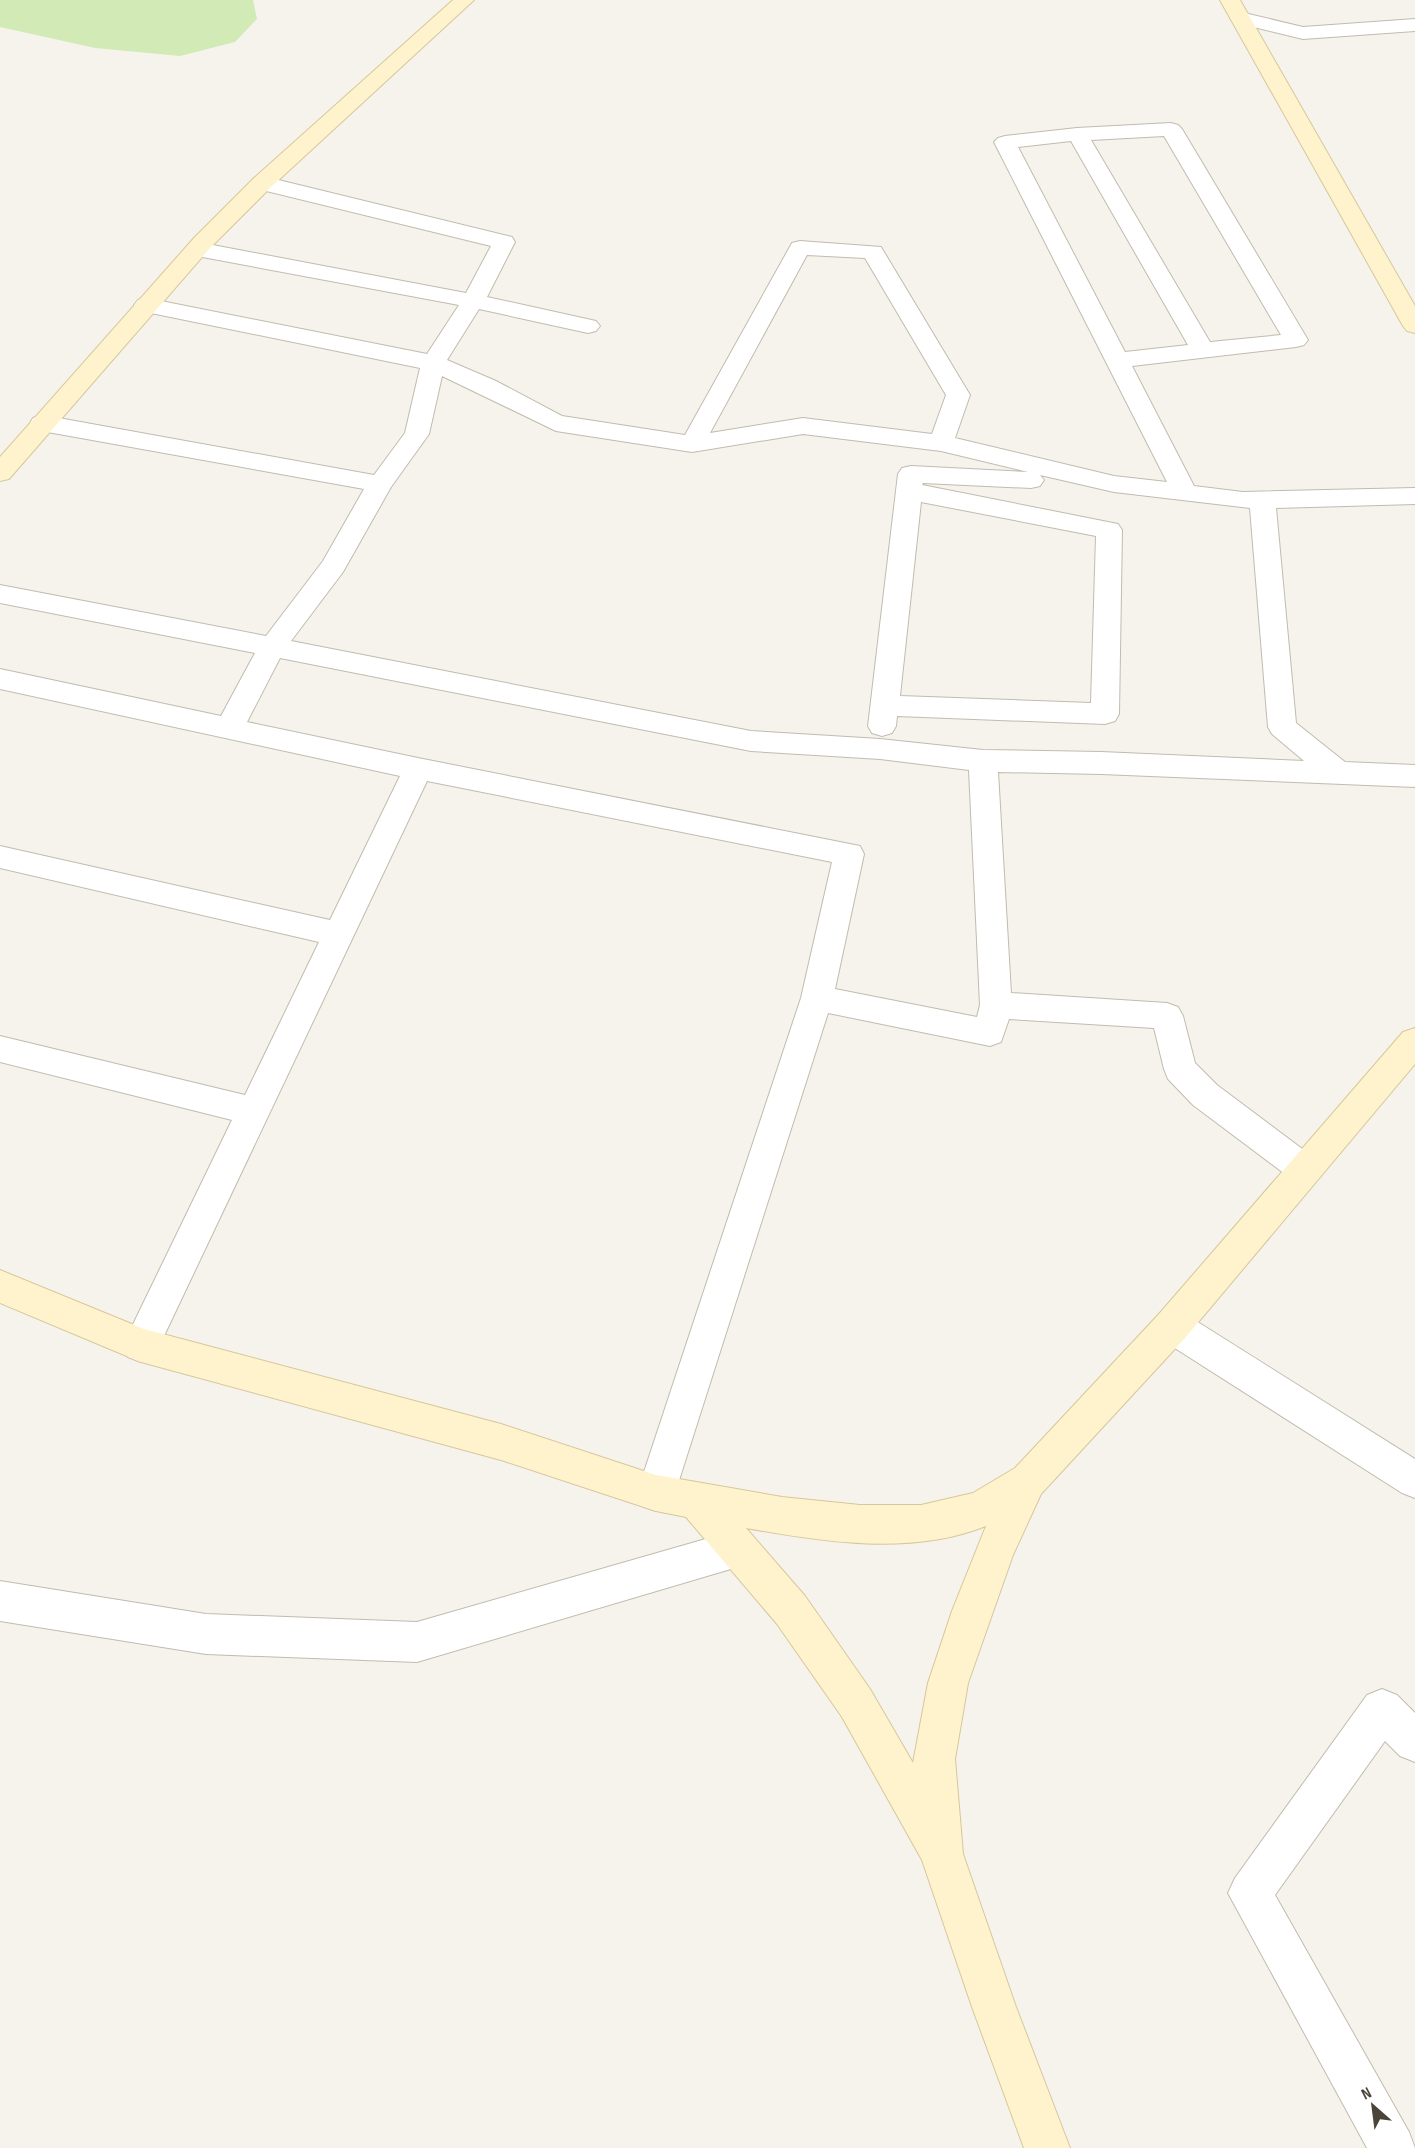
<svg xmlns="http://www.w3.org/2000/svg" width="1415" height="2148" font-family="'Sofia Sans Condensed',sans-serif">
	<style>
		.green { fill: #d2eab5 }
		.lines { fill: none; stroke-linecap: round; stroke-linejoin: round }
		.street-casing { stroke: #c2bbae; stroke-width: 2 }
		.secondary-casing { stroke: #d6c79b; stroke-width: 2 }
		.street { fill: #fff; fill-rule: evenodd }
		.secondary { fill: #fff3cd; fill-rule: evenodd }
	</style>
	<rect width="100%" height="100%" fill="#f6f3ec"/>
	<polygon class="green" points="0,0 253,0 257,19 235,42 180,56 95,48 0,27"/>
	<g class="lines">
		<g class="street-casing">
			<g id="street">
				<polygon points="1240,12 1303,27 1415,19 1415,31 1303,39 1233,22 1230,18 1233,14"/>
				<path d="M1171,123L1178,125L1182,129L1308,340L1304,345L1296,347L1132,366L1194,486L1243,492L1415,488V504L1276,508L1296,723L1345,762L1415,765V787L1101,774L998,772L1011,993L1167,1003L1178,1007L1183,1016L1195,1063L1217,1085L1317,1160L1322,1170L1317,1180L1305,1185L1293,1180L1193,1105L1168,1079L1164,1069L1154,1028L1009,1019L1001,1042L990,1046L828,1013L675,1493L670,1506L656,1511L642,1506L637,1493L801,998L832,862L427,781L154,1357L141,1362L128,1357L123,1345L232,1120L0,1062V1036L245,1095L319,942L0,868V846L330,920L400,776L0,689V669L221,716L255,653L0,603V585L266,636L323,561L364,489L42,431L33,428L30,423L33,418L42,415L374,475L405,433L420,368L146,312L138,310L134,305L138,300L146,298L427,354L459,305L197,256L189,254L186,249L189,244L197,242L466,293L491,246L254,188L251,183L254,178L262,176L512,237L515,242L487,297L596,321L600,326L596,331L588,333L479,309L447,360L496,381L562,416L685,435L792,243L800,241L881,247L970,395L955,438L1114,476L1167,482L994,142L998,138L1005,136L1077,128ZM1164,136L1281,335L1210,342L1091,140ZM1071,141L1188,345L1125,352L1018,147ZM807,255L865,258L946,395L932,434L803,418L710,433ZM442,376L556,431L692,452L803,434L941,451L1028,472L911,466L902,468L898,474L868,726L872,733L882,736L892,733L896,726L897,716L1105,724L1115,721L1119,714L1122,530L1118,524L922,485L923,483L1031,488L1040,486L1044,480L1040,475L1114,492L1250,508L1268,727L1272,734L1304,761L1101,752L983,750L880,739L751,731L291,641L343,572L391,487L429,434ZM921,502L1096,536L1091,703L900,696ZM280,658L751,751L880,759L969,770L980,1005L977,1017L835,989L864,854L860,846L418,758L247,722Z"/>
				<polygon points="1172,1310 1185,1314 1415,1459 1415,1498 1402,1493 1159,1338 1154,1326 1159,1314"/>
				<polygon points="737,1530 751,1535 757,1549 751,1563 417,1662 206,1654 0,1621 0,1581 206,1614 417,1622"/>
				<polygon points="1382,1689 1397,1695 1415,1713 1415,1762 1400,1756 1385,1741 1275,1895 1409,2132 1415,2148 1367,2148 1228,1893 1235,1878 1367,1695"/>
			</g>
		</g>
		<g class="secondary-casing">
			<g id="secondary">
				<polygon points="453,0 474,0 270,188 210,248 9,479 0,481 0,457 194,238 254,178"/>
				<polygon points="1220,0 1240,0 1415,306 1415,333 1407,331 1403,326"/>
				<path d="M1415,1028V1064L1185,1338L1041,1494L1013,1555L968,1683L955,1759L963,1854L1016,2007L1070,2148H1024L972,2007L922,1860L842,1717L777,1624L686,1517L656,1511L501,1460L141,1362L0,1303V1270L144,1329L501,1424L656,1475L782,1497L860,1505H921L973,1493L1015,1468L1159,1314L1403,1032ZM986,1526L952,1611L928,1683L913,1763L870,1689L805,1596L746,1528C823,1542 911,1556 986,1526Z"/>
			</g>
		</g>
		<use href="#street" class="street"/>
		<use href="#secondary" class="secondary"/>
	</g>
	<g transform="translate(1373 2106) rotate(332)" stroke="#ffffff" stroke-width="4.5" paint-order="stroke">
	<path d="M0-4.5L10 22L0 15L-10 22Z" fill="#4b4439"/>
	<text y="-9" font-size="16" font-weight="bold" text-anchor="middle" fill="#4b4439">N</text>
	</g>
</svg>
